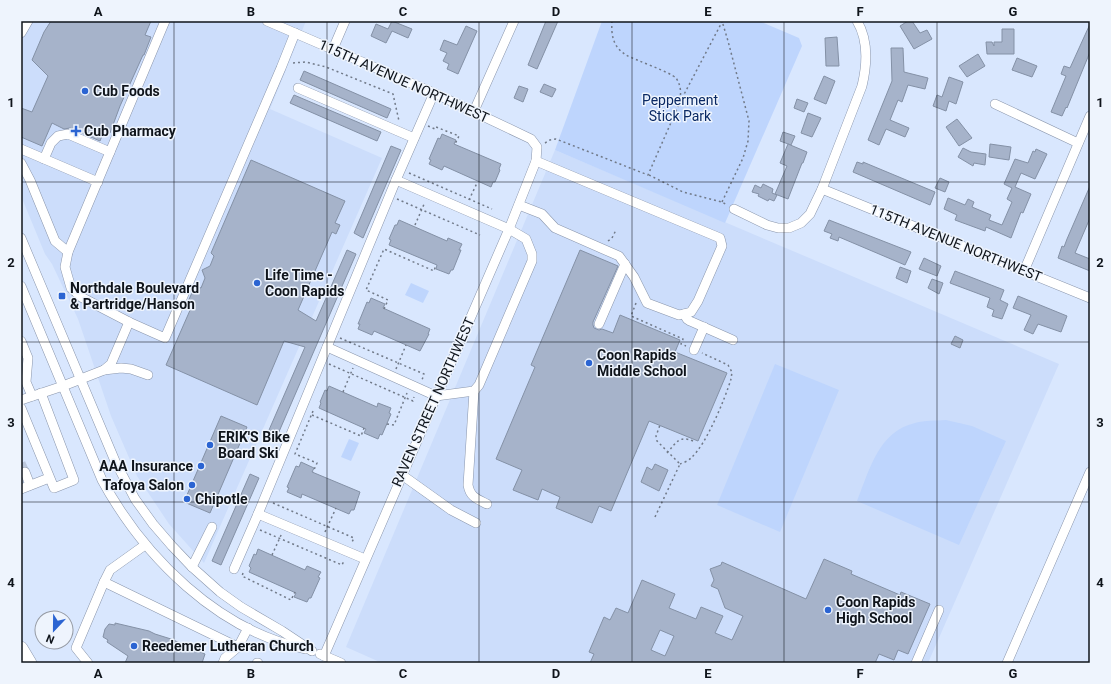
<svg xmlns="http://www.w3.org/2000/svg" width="1111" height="684" font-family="Roboto,sans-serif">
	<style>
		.built { fill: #ccddfb }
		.green { fill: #bed5fd }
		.building { fill: #a6b3ca; stroke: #8491a6; fill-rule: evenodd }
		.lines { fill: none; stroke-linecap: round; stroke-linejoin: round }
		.minor-tunnel { stroke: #bbc7dc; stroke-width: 9; stroke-dasharray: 9 4.5; stroke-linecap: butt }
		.minor-casing { stroke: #8a96ac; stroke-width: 10 }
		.highway-casing { stroke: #8a96ac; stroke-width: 14 }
		.path { stroke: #717a89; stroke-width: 1.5; stroke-dasharray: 2 3; stroke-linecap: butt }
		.minor { stroke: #fff; stroke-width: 9 }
		.highway { stroke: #fff; stroke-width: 13 }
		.grid { fill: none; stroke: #0f141b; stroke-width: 1; stroke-opacity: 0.55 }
		.poi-dot { fill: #2b64d2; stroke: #eef4fd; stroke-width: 1.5 }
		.labels { text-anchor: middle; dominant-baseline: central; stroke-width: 3; stroke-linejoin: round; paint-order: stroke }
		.street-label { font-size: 14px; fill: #0f141b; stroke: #eef4fd }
		.poi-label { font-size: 14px; font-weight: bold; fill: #0f141b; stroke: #eef4fd; text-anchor: start }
		.park-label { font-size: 14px; fill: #0a2964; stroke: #eef4fd }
		.neatline { fill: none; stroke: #0f141b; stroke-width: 1.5 }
		.grid-label { font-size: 13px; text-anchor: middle; font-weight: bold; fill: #0f141b }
	</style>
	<rect width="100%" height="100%" fill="#d9e7fe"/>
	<g class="built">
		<polygon points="21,21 306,21 270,109 382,158 204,563 169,524 137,476 111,416 78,319 52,264 45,254 21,196"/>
		<polygon points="555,150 1059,364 928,663 382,663 346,647"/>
	</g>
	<g class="green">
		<polygon points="602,21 759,21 799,38 802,46 725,223 555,150"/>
		<polygon points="411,283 429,291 423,303 405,295"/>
		<polygon points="775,364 839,390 780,532 717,505"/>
		<path d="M946,420L972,426L1006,441L959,545L857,501C870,469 878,432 915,423C925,420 936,421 946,420Z"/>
		<polygon points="349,439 359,443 351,461 341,457"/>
	</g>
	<g class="building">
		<polygon points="51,21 151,21 145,35 151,37 144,55 143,55 120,106 110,133 104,131 100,141 70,128 64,129 52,123 42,146 21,137 21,108 32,112 48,76 32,60 44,32"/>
		<polygon points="392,21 412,29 408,38 392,31 386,43 371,36 376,24 388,29"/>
		<polygon points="546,21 558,21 537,69 528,65"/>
		<polygon points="908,21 912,21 920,33 927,30 932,39 914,49 900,26"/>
		<polygon points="1090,24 1090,52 1067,108 1066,107 1062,116 1051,112 1066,76 1061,74 1064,66 1070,68"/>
		<polygon points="466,26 477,31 458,74 447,69 449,64 443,61 447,53 440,50 444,40 457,45"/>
		<polygon points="1002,29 1014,29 1014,54 987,54 986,42 992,42 994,46 994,42 1002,42"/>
		<polygon points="837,37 839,66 826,66 825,38"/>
		<polygon points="891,48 903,48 904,72 928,78 925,89 908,85 902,102 898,100 890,120 909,128 905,137 886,129 879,145 868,140 892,81"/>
		<polygon points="978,54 985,66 967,77 959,66"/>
		<polygon points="1017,58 1037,66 1032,77 1012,70"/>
		<polygon points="304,71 391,109 387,118 300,80"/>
		<polygon points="824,76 835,81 826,104 814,99"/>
		<polygon points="949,77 963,82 956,104 949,101 946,111 933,106 937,95 942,97"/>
		<polygon points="544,84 556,89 552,97 540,92"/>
		<polygon points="519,86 528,89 523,102 514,98"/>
		<polygon points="294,95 381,132 377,141 290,103"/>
		<polygon points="797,99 808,103 804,112 794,108"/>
		<polygon points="808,113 821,118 812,137 801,133"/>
		<polygon points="957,119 972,138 959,146 946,127"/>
		<polygon points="783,132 795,136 791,145 780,141"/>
		<polygon points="442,134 456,140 454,144 501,164 499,169 500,170 495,182 493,182 491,187 444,166 442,170 429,164 431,160 429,159 438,138 440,139"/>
		<polygon points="788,144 807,152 803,163 802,163 788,199 775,194 787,166 780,163"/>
		<polygon points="990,144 1011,147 1009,160 989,157"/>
		<polygon points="391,146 401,150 363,238 354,233"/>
		<polygon points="963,148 971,152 986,154 985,165 974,163 973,166 958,157"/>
		<polygon points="1036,149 1047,154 1035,179 1021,173 1015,187 1031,194 1023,213 1021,212 1011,238 986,227 985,231 955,220 957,215 944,209 948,198 965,205 968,199 974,202 972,207 991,215 989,220 1002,225 1012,202 1007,199 1012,188 1004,184 1015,159 1028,163 1033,151 1035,152"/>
		<polygon points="251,160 345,201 335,223 340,225 336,234 332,232 298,310 316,321 347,250 356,254 278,434 269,430 305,347 284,341 257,405 166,365 191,308 186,306 195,286 201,288 205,278 202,270 210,266 214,256 211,253"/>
		<polygon points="857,162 863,164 863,162 935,192 930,205 853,172"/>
		<polygon points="940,178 949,182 945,192 935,188"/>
		<polygon points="763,184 773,189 772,193 777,195 774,201 769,199 768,201 758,196 759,194 752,192 755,185 761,188"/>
		<polygon points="1090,186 1090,218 1075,253 1090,259 1090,271 1058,258 1062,246 1064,247 1067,239"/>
		<polygon points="399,220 447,241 448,238 462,244 459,250 461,250 453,270 451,270 449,274 436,269 437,265 389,245 391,240 389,239 395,225 397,225"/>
		<polygon points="829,220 911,252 905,265 839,237 838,241 830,238 832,234 824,231"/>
		<polygon points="580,250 618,266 593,322 593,325 594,328 599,330 602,329 613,333 620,315 680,340 675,352 727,373 698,441 649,421 611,511 599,506 592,523 556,508 560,497 542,489 538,500 513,490 522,470 496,459 535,367 531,365"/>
		<polygon points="924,258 941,266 937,276 919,269"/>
		<polygon points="900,267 911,271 907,283 896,278"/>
		<polygon points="955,271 1004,290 1000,300 1008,304 1002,319 992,316 994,310 987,307 990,298 950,283"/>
		<polygon points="932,279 943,283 939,294 928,288"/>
		<polygon points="1018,296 1067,316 1061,332 1038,324 1033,334 1024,330 1031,315 1013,308"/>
		<polygon points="371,298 385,304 383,308 430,329 428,334 429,334 420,351 374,331 372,335 358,329 360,324 358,324 367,302 369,303"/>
		<polygon points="955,336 963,340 960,348 951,344"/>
		<polygon points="329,386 377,407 378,403 391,408 389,413 391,414 382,435 380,434 378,439 364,433 366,429 319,408 321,403 320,402 325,390 327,391"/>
		<polygon points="221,416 247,427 210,513 184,502"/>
		<polygon points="301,462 314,468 312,472 360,492 354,510 351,510 349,514 302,494 301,498 287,492 289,488 287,487 296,466 299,467"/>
		<polygon points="655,464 668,470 659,491 641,482 647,467 652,470"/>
		<polygon points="250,474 259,478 221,565 212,561"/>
		<polygon points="258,549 305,570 307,566 321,572 318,577 320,578 311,598 309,598 307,602 294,597 296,593 249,572 251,568 249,566 254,554 256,555"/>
		<path d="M824,559L852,571L851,574L900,595L901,592L930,604L908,654L898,650L894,660L879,654L875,663H590L594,654L589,652L604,617L610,620L616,608L628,613L642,580L675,594L669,608L696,619L701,607L723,616L715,633L732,640L743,616L725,608L718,589L711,586L714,580L710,569L721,565L722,562L806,599ZM660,630L674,636L665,656L651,650Z"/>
		<polygon points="115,623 149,631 155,634 171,639 205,654 202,663 125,663 128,656 107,642 108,640 103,637 105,629 109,624 115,625"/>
	</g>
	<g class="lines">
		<polyline class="minor-tunnel" points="21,463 25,472"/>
		<g class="minor-casing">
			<g id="minor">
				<polyline points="165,21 68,252 65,267 71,288 81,297 129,322 165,338 281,68 295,33"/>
				<polyline points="267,21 434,93 531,139 537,147 536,161 509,229 324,656"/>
				<polyline points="21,33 28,21"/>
				<polyline points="333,49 345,21"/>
				<polyline points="298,88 414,138"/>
				<polyline points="995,104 1078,143"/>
				<polyline points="474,111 514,21"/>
				<polyline points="21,149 98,182"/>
				<polyline points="44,159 51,143 58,136 68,134 110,152"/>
				<polyline points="21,163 30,180 55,241 68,252"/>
				<polyline points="822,189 1090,298"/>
				<polyline points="519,205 542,214 555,228 619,256 634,277 647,303 679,315 691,312 698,301 722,246 720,238 536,161"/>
				<path d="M734,209L767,225L778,228H789L801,223L810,214L822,189L862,86C867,65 869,41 857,21"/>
				<polyline points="21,238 115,461 135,499 153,524 172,546 192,567 220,592 241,607 282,631 312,651"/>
				<polyline points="1024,271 1090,116"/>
				<path d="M21,286L102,480C144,557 218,631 306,649"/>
				<polyline points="684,314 687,319 690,321 733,340"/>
				<polyline points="599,324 625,264"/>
				<polyline points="21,341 28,358 26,382 32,396"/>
				<polyline points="327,347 436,396 474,391 479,385 532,261 532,254 526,239 509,229 396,180"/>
				<polyline points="694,350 704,327"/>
				<polyline points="104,370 111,364 129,322"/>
				<path d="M474,391L468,485C470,497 477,499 487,504"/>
				<polyline points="21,400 63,386 104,370 121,368 131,369 148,375"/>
				<polyline points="21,408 54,488 74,480 41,393"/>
				<polyline points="25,472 30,485"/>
				<polyline points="402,475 451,510 476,523"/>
				<polyline points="21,489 49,478"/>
				<polyline points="145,545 110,570 104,582 238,647 248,628"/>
				<polyline points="365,559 258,514 396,180 434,93"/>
				<polyline points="192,567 212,527"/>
				<polyline points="234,569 258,514"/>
				<polyline points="320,654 341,663"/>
				<polyline points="88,663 76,648 104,582"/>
				<polyline points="223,663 225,658 238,647"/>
				<polyline points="257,663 258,663"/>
				<polyline points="916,663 939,610"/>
				<polyline points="1007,663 1090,472"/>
			</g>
		</g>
		<g class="highway-casing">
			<polyline id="highway" points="21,648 30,663"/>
		</g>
		<g class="path">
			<path d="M612,21C611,35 613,47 626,55C635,60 670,72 676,78C681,85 681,92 680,100"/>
			<polyline points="293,63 306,62 326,67 393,94 399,121"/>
			<polyline points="428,126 435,129 436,127 459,136 455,144"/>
			<polyline points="545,143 550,140 556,139 648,175 680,102 722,22"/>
			<polyline points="409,173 492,209"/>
			<polyline points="649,175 683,192 722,202 727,205"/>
			<polyline points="397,199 480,235"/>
			<polyline points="469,200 477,183"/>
			<polyline points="722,202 743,158 748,141 749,121 728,41 722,21"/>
			<polyline points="415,225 425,202"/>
			<polyline points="608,241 612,238 616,230"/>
			<polyline points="636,303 631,316 683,339 681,344 686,346"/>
			<polyline points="384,309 388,300 366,290 384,249 434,271 436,265"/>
			<polyline points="340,338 424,374 422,380"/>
			<polyline points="329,364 413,401 414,397"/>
			<polyline points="396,369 406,345"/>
			<polyline points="343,392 353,368"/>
			<polyline points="313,411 295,454 317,463 313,472"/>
			<polyline points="312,415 361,436 364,428"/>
			<polyline points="387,424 394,425 407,393"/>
			<path d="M667,453C676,443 679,435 693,441"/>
			<path d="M680,464C683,463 688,461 691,458C706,445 725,399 731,379L732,372L728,365L702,353"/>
			<polyline points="273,503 354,538 351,544"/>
			<polyline points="655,517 680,464 657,441 656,436 660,425"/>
			<polyline points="260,530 342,565 344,561"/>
			<polyline points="325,532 336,508"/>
			<polyline points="272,555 282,533"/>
			<polyline points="243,573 242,576 291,600 295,592"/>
		</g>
		<use href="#minor" class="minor"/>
		<use href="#highway" class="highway"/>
	</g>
	<path class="grid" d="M174,21V663M327,21V663M479,21V663M632,21V663M784,21V663M937,21V663M21,182H1090M21,342H1090M21,502H1090"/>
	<g class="poi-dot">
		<circle cx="85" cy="91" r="4"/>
		<path d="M74 125h4v4h4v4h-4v4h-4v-4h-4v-4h4z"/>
		<circle cx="257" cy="283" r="4"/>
		<rect x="58" y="292" width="8" height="8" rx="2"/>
		<circle cx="589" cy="363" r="4"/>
		<circle cx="210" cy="445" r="4"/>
		<circle cx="201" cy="466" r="4"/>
		<circle cx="192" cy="485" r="4"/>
		<circle cx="187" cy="499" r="4"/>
		<circle cx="828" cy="610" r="4"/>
		<circle cx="134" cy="646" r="4"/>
	</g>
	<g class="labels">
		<g class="street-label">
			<text transform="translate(404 81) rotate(24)">115TH AVENUE NORTHWEST</text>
			<text transform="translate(956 243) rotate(22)">115TH AVENUE NORTHWEST</text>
			<text transform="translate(433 402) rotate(-66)">RAVEN STREET NORTHWEST</text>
		</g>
		<g class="poi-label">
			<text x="93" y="91">Cub Foods</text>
			<text x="84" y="131">Cub Pharmacy</text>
			<text x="265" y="275">Life Time -<tspan x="265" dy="16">Coon Rapids</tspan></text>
			<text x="70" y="288">Northdale Boulevard<tspan x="70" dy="16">&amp; Partridge/Hanson</tspan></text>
			<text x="597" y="355">Coon Rapids<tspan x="597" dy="16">Middle School</tspan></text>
			<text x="218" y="437">ERIK'S Bike<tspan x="218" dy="16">Board Ski</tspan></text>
			<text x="193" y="466" text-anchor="end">AAA Insurance</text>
			<text x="184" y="485" text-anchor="end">Tafoya Salon</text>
			<text x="195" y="499">Chipotle</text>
			<text x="836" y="602">Coon Rapids<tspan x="836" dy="16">High School</tspan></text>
			<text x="142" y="646">Reedemer Lutheran Church</text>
		</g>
		<g class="park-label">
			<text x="680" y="100">Pepperment<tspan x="680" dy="16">Stick Park</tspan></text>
		</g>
	</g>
	<rect width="1111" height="684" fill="none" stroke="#eef4fd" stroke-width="44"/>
	<g transform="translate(54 630) rotate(202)"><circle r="19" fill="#eef4fd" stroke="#959aa3"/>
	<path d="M0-3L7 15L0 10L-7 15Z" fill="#2b64d2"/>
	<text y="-6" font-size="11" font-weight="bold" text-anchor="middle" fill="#0f141b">N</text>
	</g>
	<rect x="22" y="22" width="1067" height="640" class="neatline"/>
	<g class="grid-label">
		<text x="98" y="16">A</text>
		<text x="251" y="16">B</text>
		<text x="403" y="16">C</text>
		<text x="556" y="16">D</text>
		<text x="708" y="16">E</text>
		<text x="860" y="16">F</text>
		<text x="1013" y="16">G</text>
		<text x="11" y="107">1</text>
		<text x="1100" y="107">1</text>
		<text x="11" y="267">2</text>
		<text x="1100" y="267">2</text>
		<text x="11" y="427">3</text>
		<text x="1100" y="427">3</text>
		<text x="11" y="587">4</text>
		<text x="1100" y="587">4</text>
		<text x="98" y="678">A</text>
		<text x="251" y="678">B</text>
		<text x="403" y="678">C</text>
		<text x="556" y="678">D</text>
		<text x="708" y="678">E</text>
		<text x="860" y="678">F</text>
		<text x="1013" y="678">G</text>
	</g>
</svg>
